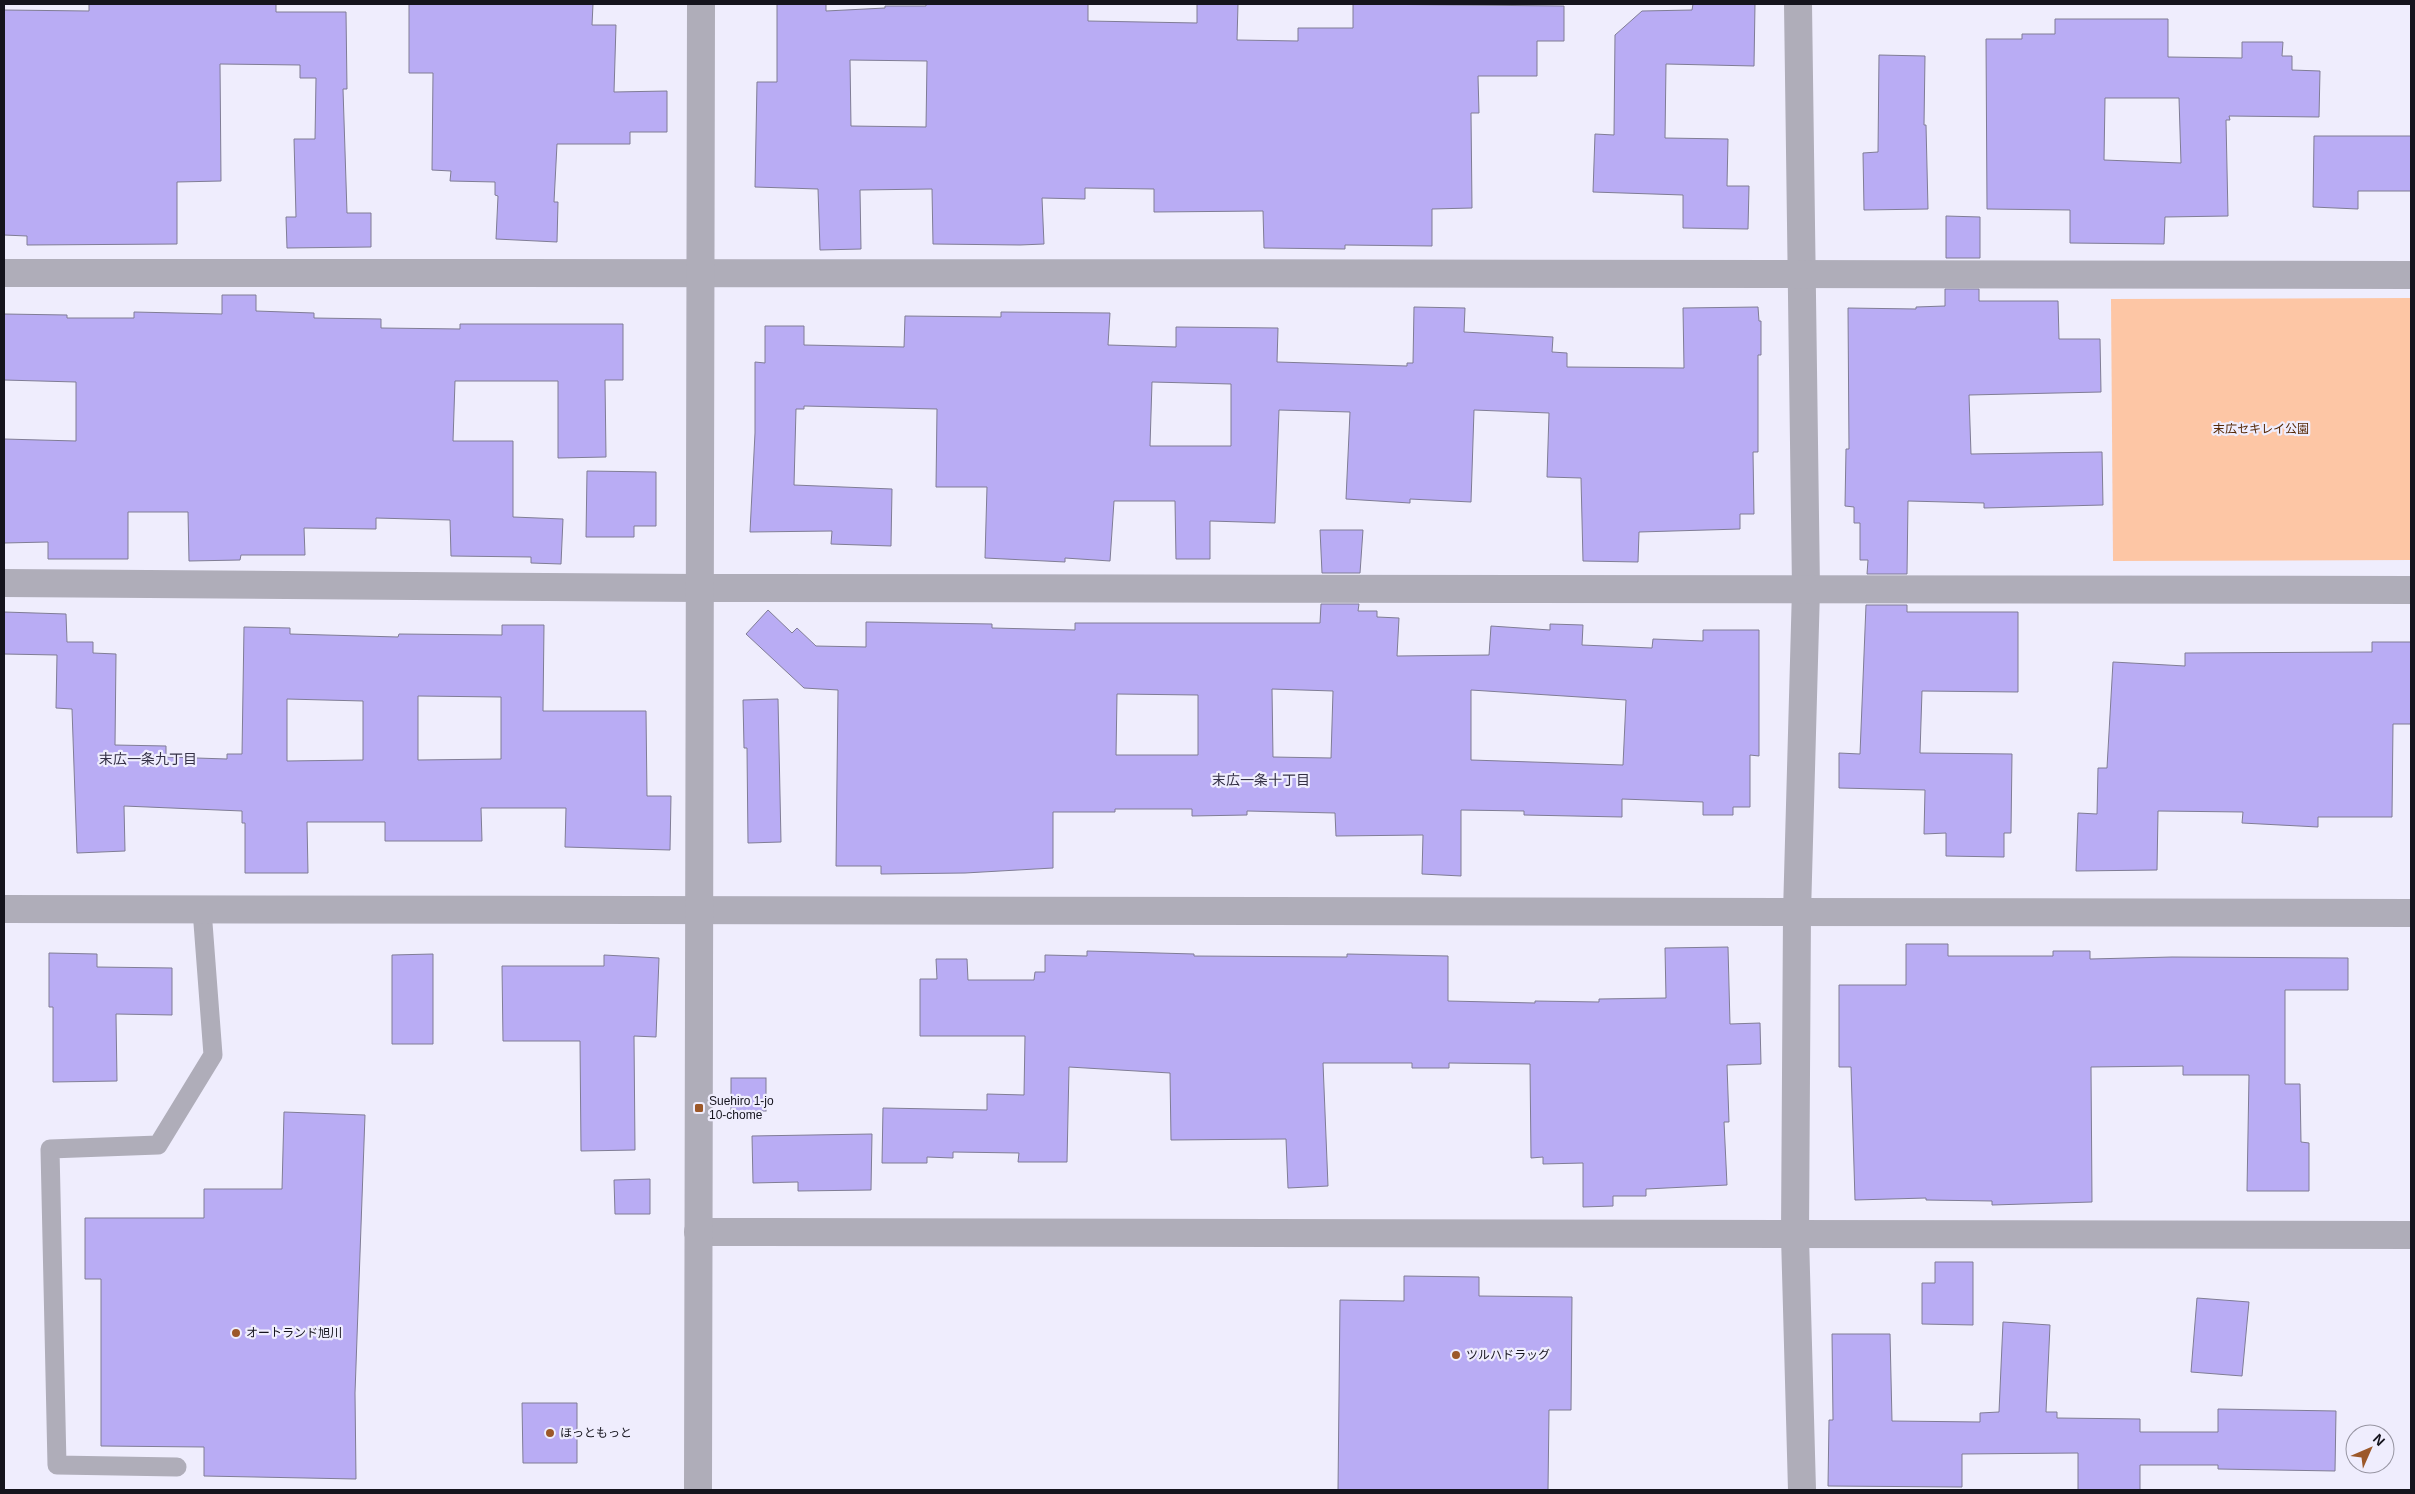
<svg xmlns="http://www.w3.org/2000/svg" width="2415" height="1494" font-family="Arial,'Noto Sans JP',sans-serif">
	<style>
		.green { fill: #fdc6a5 }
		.building { fill: #b9acf4; stroke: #807d95; fill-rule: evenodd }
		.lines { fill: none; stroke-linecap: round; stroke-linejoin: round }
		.lane { stroke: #afadb9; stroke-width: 19 }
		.street { stroke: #afadb9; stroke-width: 28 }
		.poi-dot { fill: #9c5829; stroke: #efedfd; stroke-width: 2 }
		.labels { text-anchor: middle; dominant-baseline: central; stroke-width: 4.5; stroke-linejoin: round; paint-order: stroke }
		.park-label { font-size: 12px; fill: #552806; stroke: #efedfd }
		.poi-label { font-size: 12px; fill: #15141d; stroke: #efedfd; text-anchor: start }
		.neighbourhood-label { font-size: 14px; fill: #343045; stroke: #efedfd }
	</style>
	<rect width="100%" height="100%" fill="#efedfd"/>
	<polygon class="green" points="2411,298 2411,560 2113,561 2111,299"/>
	<g class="building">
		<polygon points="89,4 276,4 276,12 346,12 347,89 343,89 347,213 371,213 371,247 287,248 286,217 296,217 294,139 315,139 316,78 300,78 300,65 220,64 221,181 177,182 177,244 27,245 27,236 4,235 4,10 89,11"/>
		<polygon points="409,4 593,4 592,25 616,25 614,92 667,91 667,132 630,132 630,144 557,144 554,202 558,202 557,242 496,239 498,196 495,195 495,182 450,181 451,171 432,170 433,73 409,73"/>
		<path d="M777,4H826V11L885,8V6H926V4H1088V21L1197,23V4H1238L1237,40L1298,41V28H1353V4L1564,6V41H1537V76H1478L1479,113H1471L1472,208L1432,209V246L1345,245V249L1264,248L1263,211L1154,212V189L1085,188V199L1042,198L1044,244L1020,245L933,244L932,189L860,190L861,249L820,250L818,189L755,187L757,82H777ZM850,60L927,61L926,127L851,126Z"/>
		<polygon points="1693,4 1755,4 1754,66 1666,64 1665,138 1728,139 1727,186 1749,186 1748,229 1683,228 1683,195 1593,192 1595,134 1614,135 1615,35 1642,11 1692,10"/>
		<path d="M2055,19H2168V57L2242,58V42H2283L2282,56H2292V70L2320,71L2319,117L2229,116L2230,120H2226L2228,216L2165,217L2164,244L2070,243V210L1987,209L1986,39H2022V34H2055ZM2105,98H2179L2181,163L2104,160Z"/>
		<polygon points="1879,55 1925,56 1924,125 1926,125 1928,209 1864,210 1863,153 1878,152"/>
		<polygon points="2314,136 2411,136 2411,191 2358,191 2358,209 2313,207"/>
		<polygon points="1946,216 1980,217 1980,258 1946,258"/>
		<polygon points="1945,289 1979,289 1979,301 2058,301 2059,339 2100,339 2101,392 1969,395 1971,454 2102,452 2103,505 1984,508 1984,503 1908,501 1907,574 1867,574 1868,560 1860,560 1860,523 1854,523 1854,507 1845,506 1846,449 1849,449 1848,308 1916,309 1916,307 1945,306"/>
		<polygon points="222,295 256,295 256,311 314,313 314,318 381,319 381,328 460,329 460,324 623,324 623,380 605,380 606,457 558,458 558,381 455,381 453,441 513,441 513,517 563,519 561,564 531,563 531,557 451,556 450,520 376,518 376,529 304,528 305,555 241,555 240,560 189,561 188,512 128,512 128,559 48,559 48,542 4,543 4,439 76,441 76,382 4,380 4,314 67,315 67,318 134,318 134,312 222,314"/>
		<path d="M1414,307L1465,308L1464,332L1553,337L1552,352L1567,353V367L1684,368L1683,308L1758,307L1759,321H1761V355H1758V452H1753L1754,514H1740V529L1639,532L1638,562L1583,561L1581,478L1547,477L1549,413L1474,410L1471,502L1410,499V503L1346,499L1350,412L1279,410L1275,523L1210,521V559H1176L1175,501H1114L1110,561L1065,558V562L985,558L987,487H936L937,409L804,406V409H796L794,485L892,489L891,546L831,544L832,531L750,532L755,433V362L765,363V326H804V345L904,347L905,316L1001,317V312L1110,313L1108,345L1176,347V327L1278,328L1277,362L1407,366V363H1413ZM1152,382L1231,384V446H1150Z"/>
		<polygon points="587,471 656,472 656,526 634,526 634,537 586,537"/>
		<polygon points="1320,530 1363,530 1360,573 1322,573"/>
		<path d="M1321,604H1359L1358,611H1377V617L1399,618L1397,656L1489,655L1491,626L1550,630V624L1583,625L1582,645L1652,648L1653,639L1703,641V630H1759V756L1750,755V807H1733V815H1703V802L1622,799V817L1524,815V811L1461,810V876L1422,874L1423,835L1336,836L1335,813L1247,811V815L1192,816V809H1115V812H1053V868L965,873L881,874V866H836L838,690L804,688L746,634L768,610L792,633L797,628L816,646L866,647V622L992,624V628L1075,630V623H1320ZM1272,689L1333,691L1331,758L1273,757ZM1471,690L1626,700L1623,765L1471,760ZM1117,694L1198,695V755H1116Z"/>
		<polygon points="1866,605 1907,605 1907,612 2018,612 2018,692 1922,691 1920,753 2012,754 2011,833 2004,833 2004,857 1946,856 1946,833 1924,834 1925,790 1839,788 1839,753 1860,754"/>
		<path d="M4,612L66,614L67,642H93V653L116,654L115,745L166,746V757L227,759V754H242L244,627L290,628V634L398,637L399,634L502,635V625H544L543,711H646L647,796H671L670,850L565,847L566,808H481L482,841H385V822H307L308,873H245V823H242V811L124,806L125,851L77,853L72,709L56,708L57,655L4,654ZM418,696L501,697V759L418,760ZM287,699L363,701V760L287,761Z"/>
		<polygon points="2372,642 2411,642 2411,724 2393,724 2392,817 2318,817 2318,827 2242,823 2243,812 2158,811 2157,870 2076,871 2078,813 2097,814 2098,768 2107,768 2113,662 2185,666 2185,653 2372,652"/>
		<polygon points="778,699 781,842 748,843 747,748 744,748 743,700"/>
		<polygon points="1906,944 1948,944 1948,956 2053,956 2053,951 2090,951 2090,959 2172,957 2348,958 2348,990 2285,990 2285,1084 2300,1084 2301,1142 2309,1143 2309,1191 2247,1191 2249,1075 2183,1075 2183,1066 2091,1067 2092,1202 1992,1205 1992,1201 1926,1200 1926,1198 1855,1200 1851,1067 1839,1067 1839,985 1906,985"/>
		<polygon points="1728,947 1730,1024 1760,1023 1761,1064 1727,1065 1729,1122 1724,1122 1727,1185 1646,1189 1646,1196 1613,1196 1613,1206 1583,1207 1583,1163 1543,1164 1543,1157 1531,1158 1530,1064 1449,1063 1449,1068 1412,1068 1412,1063 1323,1063 1328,1186 1288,1188 1286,1139 1171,1140 1170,1073 1069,1067 1067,1162 1018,1162 1019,1153 953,1152 953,1158 927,1157 927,1163 882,1163 883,1108 987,1110 987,1094 1024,1095 1025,1036 920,1036 920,979 937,979 936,959 967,959 968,980 1034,980 1035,972 1045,972 1045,955 1087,956 1087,951 1194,954 1194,956 1347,957 1347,954 1448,956 1448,1001 1535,1003 1535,1001 1599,1002 1599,999 1666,998 1665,948"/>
		<polygon points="49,953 97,954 97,967 172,968 172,1015 116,1014 117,1081 53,1082 53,1007 49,1007"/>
		<polygon points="433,954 433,1044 392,1044 392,955"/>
		<polygon points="604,955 659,958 656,1037 634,1036 635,1150 581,1151 580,1041 503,1041 502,966 604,966"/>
		<rect x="731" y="1078" width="35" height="33"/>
		<polygon points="284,1112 365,1115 355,1393 356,1479 204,1476 204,1447 101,1446 101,1279 85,1279 85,1218 204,1218 204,1189 282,1189"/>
		<polygon points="872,1134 871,1190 798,1191 798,1182 753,1183 752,1136"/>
		<polygon points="650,1179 650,1214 615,1214 614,1180"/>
		<polygon points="1935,1262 1973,1262 1973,1325 1922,1324 1922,1283 1935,1283"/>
		<polygon points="1404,1276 1479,1277 1479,1296 1572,1297 1571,1410 1549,1410 1548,1490 1338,1490 1340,1300 1404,1301"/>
		<polygon points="2197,1298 2249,1302 2242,1376 2191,1372"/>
		<polygon points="2003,1322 2050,1325 2046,1412 2057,1412 2057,1418 2140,1419 2140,1432 2218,1432 2218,1409 2336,1411 2335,1471 2218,1469 2218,1465 2140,1465 2140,1490 2078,1490 2078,1453 1962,1454 1962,1487 1828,1486 1829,1420 1833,1420 1832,1334 1890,1334 1892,1421 1980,1422 1980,1413 1999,1412"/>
		<polygon points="522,1403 577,1403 577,1463 523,1463"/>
	</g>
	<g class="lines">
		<polyline class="lane" points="177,1467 57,1465 50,1149 158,1145 213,1055 202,910"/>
		<g class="street">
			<polyline points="1798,4 1806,589 1797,913 1795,1236 1802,1490"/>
			<path d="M4,273C806,276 1609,270 2411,275"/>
			<polyline points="4,583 699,588 2411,590"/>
			<polyline points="4,909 2411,913"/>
			<polyline points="698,1232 2411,1235"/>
			<polyline points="698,1490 701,4"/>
		</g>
	</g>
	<g class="poi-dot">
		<rect x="694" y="1103" width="10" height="10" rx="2.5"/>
		<circle cx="236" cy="1333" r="5"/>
		<circle cx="1456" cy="1355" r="5"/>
		<circle cx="550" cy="1433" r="5"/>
	</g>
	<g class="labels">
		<g class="park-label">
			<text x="2261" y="429">末広セキレイ公園</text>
		</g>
		<g class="poi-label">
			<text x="709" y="1101">Suehiro 1-jo<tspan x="709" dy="14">10-chome</tspan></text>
			<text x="246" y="1333">オートランド旭川</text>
			<text x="1466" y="1355">ツルハドラッグ</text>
			<text x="560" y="1433">ほっともっと</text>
		</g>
		<g class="neighbourhood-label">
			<text x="148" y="759">末広一条九丁目</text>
			<text x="1261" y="780">末広一条十丁目</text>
		</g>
	</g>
	<rect width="2415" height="1494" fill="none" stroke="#15141d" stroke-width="10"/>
	<g transform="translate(2370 1449) rotate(45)"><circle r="24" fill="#efedfd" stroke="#9896a3"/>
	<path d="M0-4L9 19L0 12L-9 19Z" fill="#9c5829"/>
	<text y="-8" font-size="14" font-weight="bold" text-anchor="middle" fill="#15141d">N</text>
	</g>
</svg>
